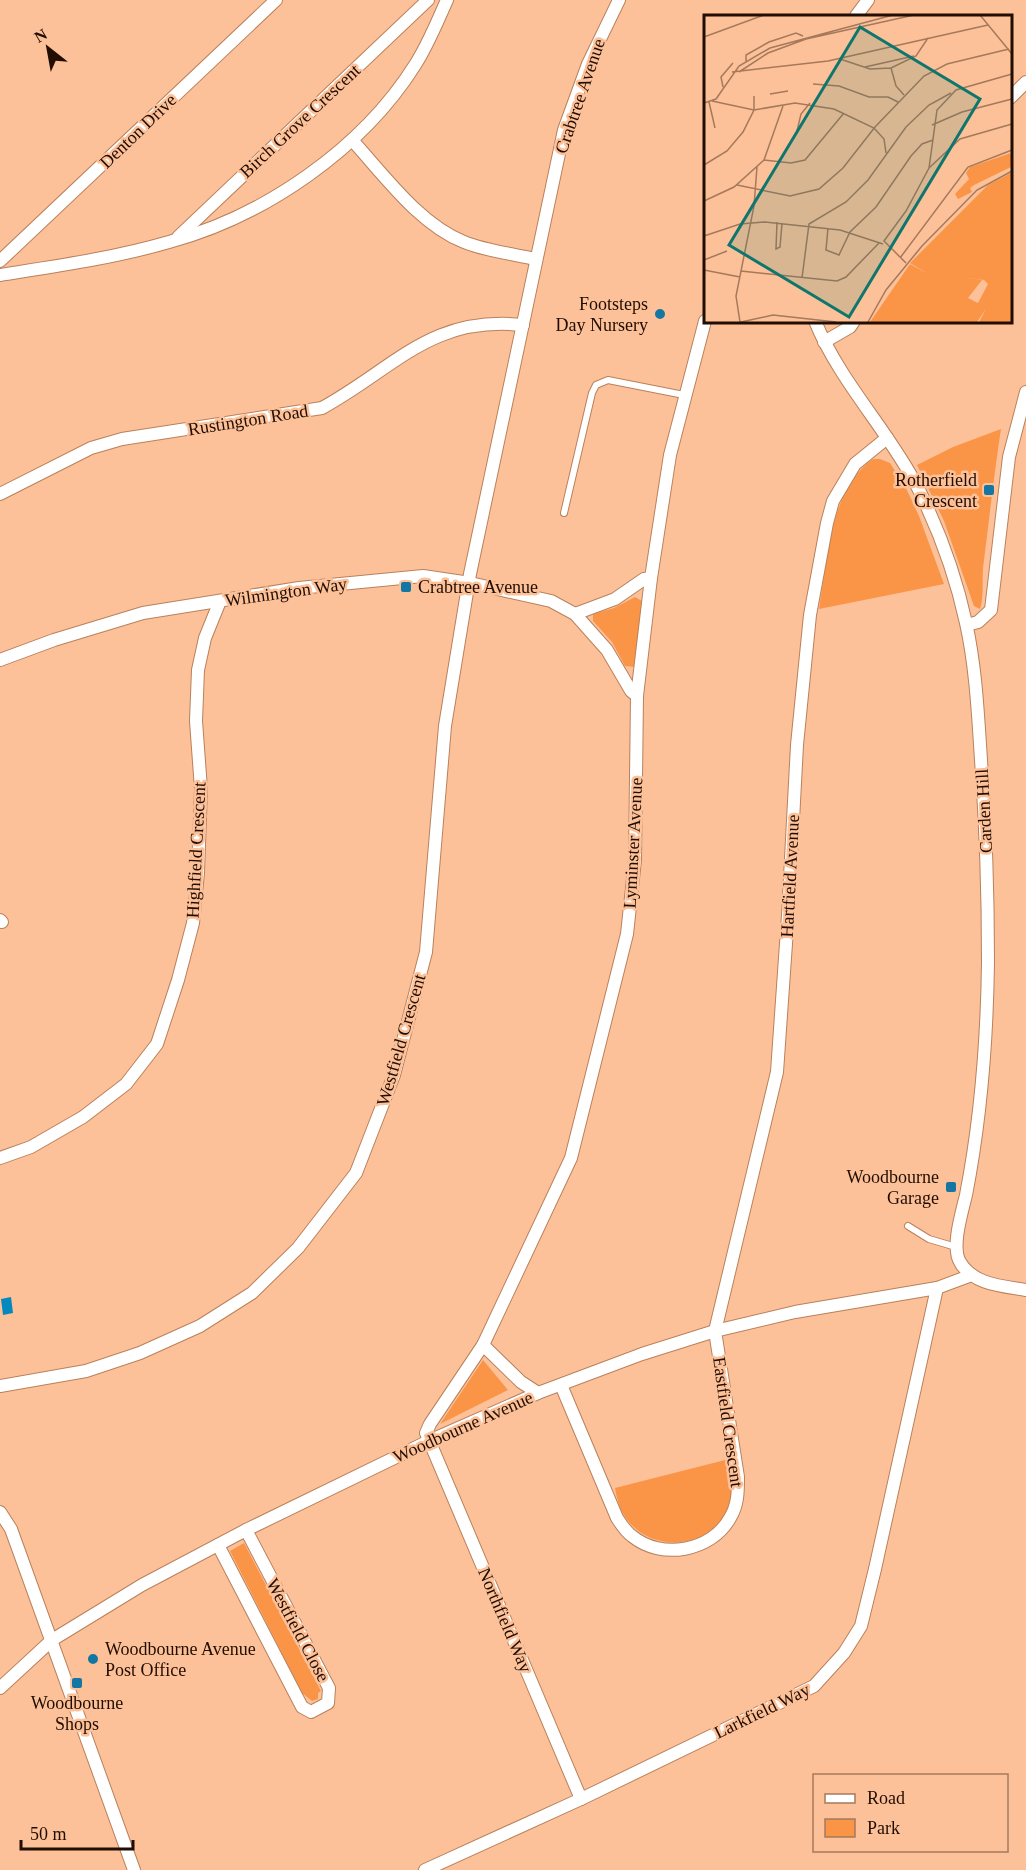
<svg xmlns="http://www.w3.org/2000/svg" width="1026" height="1870" font-family="Georgia,serif">
	<style>
		.green { fill: #fa9548 }
		.water { fill: #0389bd }
		.lines { fill: none; stroke-linecap: round; stroke-linejoin: round }
		.lane-casing { stroke: #b9815b; stroke-width: 8 }
		.street-casing { stroke: #b9815b; stroke-width: 14 }
		.lane { stroke: #fff; stroke-width: 6 }
		.street { stroke: #fff; stroke-width: 12 }
		.poi-dot { fill: #1477a3; stroke: #fdc199; stroke-width: 2 }
		.labels { text-anchor: middle; dominant-baseline: central; stroke-width: 5; stroke-linejoin: round; paint-order: stroke }
		.street-label { font-size: 18px; fill: #210d01; stroke: #fdc199 }
		.poi-label { font-size: 18px; fill: #210d01; stroke: #fdc199; text-anchor: end }
		.inset-road { fill: none; stroke: #a5795c; stroke-width: 1.5 }
		.view { fill: #0f766e; fill-opacity: 0.15; stroke: #0f766e; stroke-width: 3 }
		.inset-edge { fill: none; stroke: #210d01; stroke-width: 3 }
	</style>
	<rect width="100%" height="100%" fill="#fdc199"/>
	<g class="green">
		<path d="M1001,429C994,475 989,521 983,568C982,581 984,597 980,609L974,606L944,521L917,465L953,447Z"/>
		<path d="M873,459H880L890,463L906,488L919,516L944,584L819,609C827,563 830,487 873,459Z"/>
		<polygon points="635,597 642,601 635,667 625,666 612,642 593,621 593,614 614,608"/>
		<polygon points="483,1360 508,1390 440,1424"/>
		<path d="M729,1459C732,1473 734,1485 731,1500C720,1546 657,1557 628,1521C620,1511 617,1500 615,1488Z"/>
		<polygon points="244,1543 321,1691 318,1693 318,1699 312,1701 302,1693 230,1551"/>
	</g>
	<polygon class="water" points="11,1297 13,1313 3,1315 1,1299"/>
	<g class="lines">
		<g class="lane-casing">
			<g id="lane">
				<polyline points="564,513 592,393 596,385 608,380 684,395"/>
				<polyline points="908,1226 929,1239 956,1247"/>
			</g>
		</g>
		<g class="street-casing">
			<g id="street">
				<polyline points="856,16 868,0"/>
				<polyline points="1010,98 1026,82"/>
				<path d="M352,140C384,175 419,224 464,242C486,251 513,254 536,259"/>
				<polyline points="178,237 428,0"/>
				<polyline points="0,261 276,0"/>
				<path d="M0,275C57,266 114,258 169,242C265,216 362,149 415,65C428,45 437,22 447,0"/>
				<path d="M815,321C840,382 888,430 918,488C939,530 956,577 966,623C976,668 978,715 981,760C986,828 988,895 988,962C987,1041 981,1118 966,1195C962,1212 951,1247 960,1262C973,1285 1003,1286 1026,1290"/>
				<polyline points="824,342 850,327 854,321"/>
				<path d="M0,494L91,448L122,439L322,408C395,368 431,315 523,325"/>
				<polyline points="575,614 615,599 644,579 651,578"/>
				<polyline points="967,625 978,622 991,610 1009,457 1026,392"/>
				<polyline points="0,660 54,640 143,613 299,588 423,576 470,583 551,601 575,614 607,650 631,691 637,696"/>
				<polyline points="0,920 2,922"/>
				<polyline points="0,1158 31,1147 83,1117 126,1084 157,1044 178,980 193,923 198,873 201,789 196,721 198,670 205,638 220,601"/>
				<polyline points="483,1345 521,1382 538,1393"/>
				<path d="M561,1385L617,1518C621,1524 626,1532 632,1536C661,1560 711,1552 730,1518C738,1505 738,1492 738,1477L715,1331L777,1072L788,915L797,745L810,615L827,523L833,501L855,464L887,438"/>
				<polyline points="0,1386 86,1371 140,1353 200,1326 252,1293 298,1248 356,1173 394,1075 426,952 445,726 470,574 564,130 588,64 619,0"/>
				<polyline points="0,1512 11,1529 134,1870"/>
				<polyline points="218,1545 302,1707 311,1712 328,1703 329,1688 246,1530"/>
				<polyline points="0,1688 52,1640 142,1585 246,1530 429,1441 538,1393 642,1354 715,1331 795,1312 937,1288 972,1275"/>
				<polyline points="581,1799 426,1433 430,1424 483,1345 571,1158 627,934 635,860 637,696 651,578 670,455 705,321"/>
				<polyline points="425,1870 581,1799 814,1686 844,1653 861,1626 875,1569 937,1288"/>
			</g>
		</g>
		<use href="#lane" class="lane"/>
		<use href="#street" class="street"/>
	</g>
	<g class="poi-dot">
		<circle cx="660" cy="314" r="6"/>
		<rect x="983" y="484" width="12" height="12" rx="3"/>
		<rect x="400" y="581" width="12" height="12" rx="3"/>
		<rect x="945" y="1181" width="12" height="12" rx="3"/>
		<circle cx="93" cy="1659" r="6"/>
		<rect x="71" y="1677" width="12" height="12" rx="3"/>
	</g>
	<g class="labels">
		<g class="street-label">
			<text transform="translate(580 96) rotate(-71)">Crabtree Avenue</text>
			<text transform="translate(300 121) rotate(-43)">Birch Grove Crescent</text>
			<text transform="translate(138 131) rotate(-44)">Denton Drive</text>
			<text transform="translate(248 420) rotate(-9)">Rustington Road</text>
			<text transform="translate(286 592) rotate(-8)">Wilmington Way</text>
			<text transform="translate(984 811) rotate(-93)">Carden Hill</text>
			<text transform="translate(633 843) rotate(-87)">Lyminster Avenue</text>
			<text transform="translate(196 850) rotate(-87)">Highfield Crescent</text>
			<text transform="translate(790 876) rotate(-87)">Hartfield Avenue</text>
			<text transform="translate(401 1040) rotate(-74)">Westfield Crescent</text>
			<text transform="translate(728 1422) rotate(82)">Eastfield Crescent</text>
			<text transform="translate(463 1427) rotate(-24)">Woodbourne Avenue</text>
			<text transform="translate(505 1620) rotate(67)">Northfield Way</text>
			<text transform="translate(298 1630) rotate(62)">Westfield Close</text>
			<text transform="translate(762 1711) rotate(-26)">Larkfield Way</text>
		</g>
		<g class="poi-label">
			<text x="648" y="304">Footsteps<tspan x="648" dy="21">Day Nursery</tspan></text>
			<text x="977" y="480">Rotherfield<tspan x="977" dy="21">Crescent</tspan></text>
			<text x="418" y="587" text-anchor="start">Crabtree Avenue</text>
			<text x="939" y="1177">Woodbourne<tspan x="939" dy="21">Garage</tspan></text>
			<text x="105" y="1649" text-anchor="start">Woodbourne Avenue<tspan x="105" dy="21">Post Office</tspan></text>
			<text x="77" y="1703" text-anchor="middle">Woodbourne<tspan x="77" dy="21">Shops</tspan></text>
		</g>
	</g>
	<g transform="translate(704 15)">
		<rect width="308" height="308" fill="#fdc199"/>
		<path d="M307,138V152L270,170L266,173L268,177L254,184L251,179L265,164L262,158L266,152ZM307,158V307H275L282,294L273,307H166L206,249L224,259L206,248L284,170ZM258,262L280,265L284,269L274,288L264,283L278,265Z" fill="#fa9548" fill-rule="evenodd"/>
		<path class="inset-road" d="M276,0L308,39M0,22L60,0M136,44L166,54L187,53L212,41L224,23M42,46V40L65,27L92,18L99,21M161,52L210,41M187,53L192,71L200,80M28,57L124,46L284,10M35,57L64,38L102,24L210,0M109,69L135,71L165,82H184L194,87M19,72L17,62L29,48M66,79L84,76M8,86L50,95L91,88L130,94L170,113L180,124L182,138M5,87L11,113M0,88L12,84L35,51L66,33L189,0M228,110L258,97L308,84M92,120L97,99L106,88M60,145L87,148L101,145L140,98M0,150L23,136L39,117L50,95V81M225,153L256,124L308,109M33,170L86,181L115,174L139,153L171,112L220,61L243,49L305,34M0,186L30,172L60,145L79,91M73,207L72,234L76,232L78,208M124,213L122,235L135,240L146,217L172,192L207,141L218,129L229,125M0,221L36,209L61,207L136,215L179,229M196,243L264,152L308,135M0,245L23,236M202,248L180,226L202,196L225,153L233,95L252,75L308,59M0,255L36,262M37,256L133,266L142,262L175,228M98,263L105,209L142,187L164,165L202,112L225,90L247,78M36,307L32,281L50,191L53,152M37,307L69,300L132,307M164,307L182,275L218,231L273,175L308,156"/>
		<path class="view" d="M156,12L276,84L145,302L25,230Z"/>
		<rect width="308" height="308" class="inset-edge"/>
	</g>
	<rect x="813" y="1774" width="195" height="78" fill="#fdc199" stroke="#a5795c" stroke-width="1.5"/>
	<rect x="825" y="1794" width="30" height="9" fill="#ffffff" stroke="#a5795c" stroke-width="1.5"/>
	<text x="867" y="1804" font-size="18" fill="#210d01">Road</text>
	<rect x="825" y="1819" width="30" height="18" fill="#fa9548" stroke="#a5795c" stroke-width="1.5"/>
	<text x="867" y="1834" font-size="18" fill="#210d01">Park</text>
	<g transform="translate(48 48) rotate(329)" stroke="#fdc199" stroke-width="4.5" paint-order="stroke">
	<path d="M0-4.5L10 22L0 15L-10 22Z" fill="#210d01"/>
	<text y="-9" font-size="16" font-weight="bold" text-anchor="middle" fill="#210d01">N</text>
	</g>
	<path d="M21 1840v9h112v-9" fill="none" stroke="#210d01" stroke-width="3"/>
	<text x="30" y="1840" font-size="18" fill="#210d01" stroke="#fdc199" stroke-width="4.5" paint-order="stroke">50 m</text>
</svg>
